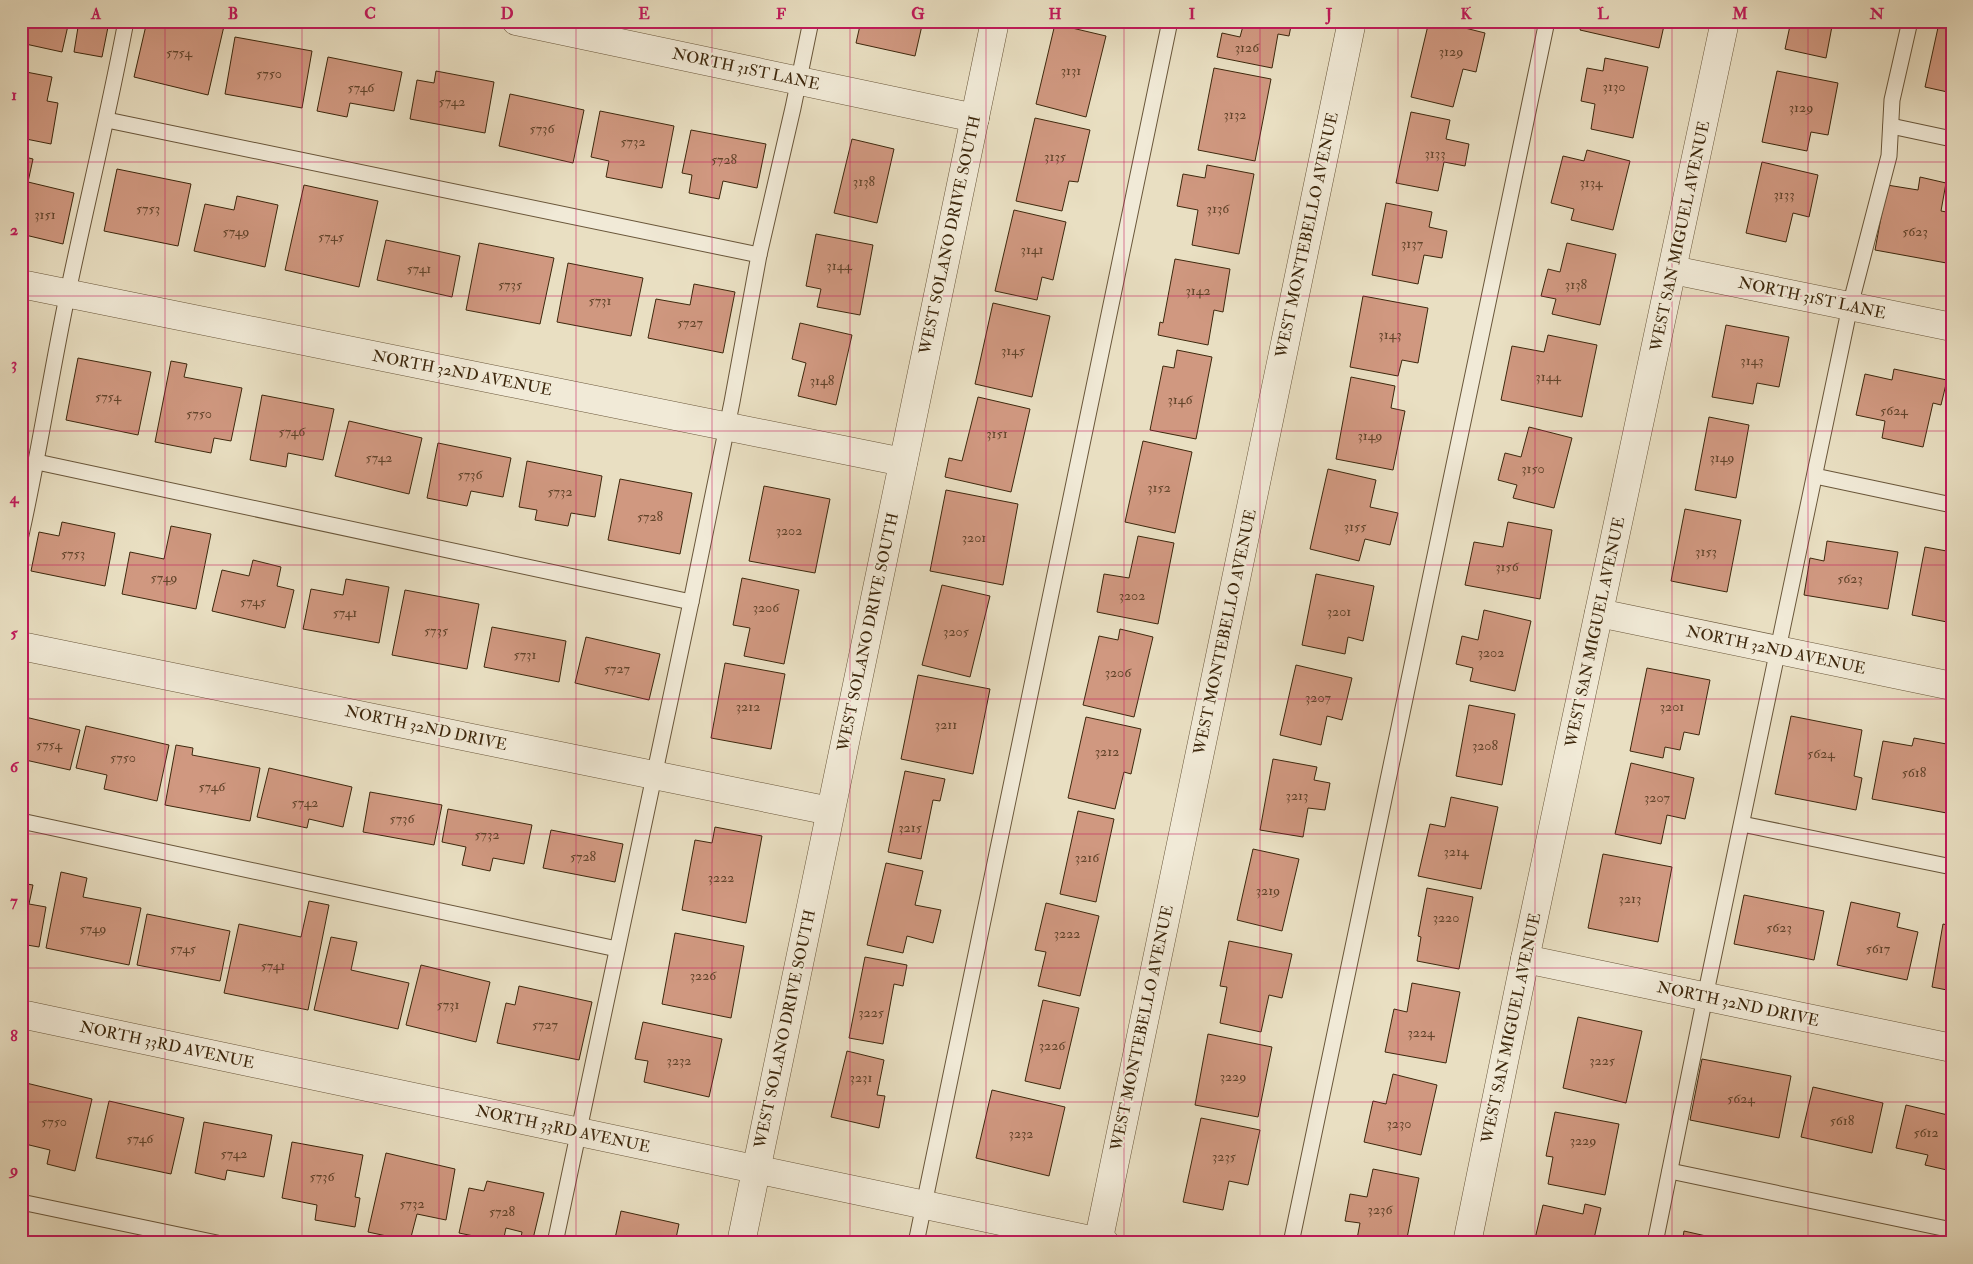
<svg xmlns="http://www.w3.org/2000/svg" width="1973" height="1264" font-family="'IM FELL Double Pica',serif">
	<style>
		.building { fill: #d09880; stroke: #3e280d }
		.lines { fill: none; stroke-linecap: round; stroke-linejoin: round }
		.lane-casing { stroke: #69563a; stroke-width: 17 }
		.street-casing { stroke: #69563a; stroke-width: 29 }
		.lane { stroke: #f1ead7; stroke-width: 15 }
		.street { stroke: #f1ead7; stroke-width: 28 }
		.grid { fill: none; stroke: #c2185b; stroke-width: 1; stroke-opacity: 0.55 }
		.labels { text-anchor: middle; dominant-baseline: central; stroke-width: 4; stroke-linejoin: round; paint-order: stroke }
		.number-label { font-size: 14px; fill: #62442a }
		.street-label { font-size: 16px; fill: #3e280d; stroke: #f1ead7 }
		.neatline { fill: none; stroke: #c2185b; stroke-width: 2 }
		.grid-label { font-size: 16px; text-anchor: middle; font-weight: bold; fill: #c2185b }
	</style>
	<rect width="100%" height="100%" fill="#e9dfc2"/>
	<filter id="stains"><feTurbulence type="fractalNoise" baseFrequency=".004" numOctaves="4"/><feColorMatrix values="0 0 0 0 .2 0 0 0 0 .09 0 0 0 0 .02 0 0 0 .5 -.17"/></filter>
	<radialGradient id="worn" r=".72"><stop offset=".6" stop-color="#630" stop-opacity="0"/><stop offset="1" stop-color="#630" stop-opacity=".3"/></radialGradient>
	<g class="building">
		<polygon points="21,21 69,21 62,52 21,43"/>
		<polygon points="79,21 109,22 102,57 74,52"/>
		<polygon points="147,21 203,21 224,26 208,95 134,77"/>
		<polygon points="861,21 923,21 915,56 856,43"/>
		<polygon points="1231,21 1292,21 1289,36 1278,34 1272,68 1217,57 1222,33 1240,37 1243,26 1230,24"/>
		<polygon points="1429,21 1437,21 1485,33 1476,72 1463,69 1453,107 1411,97"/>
		<polygon points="1582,21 1665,21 1659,48 1580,30"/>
		<polygon points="1791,21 1833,21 1826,58 1785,49"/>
		<polygon points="1939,23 1952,26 1952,93 1925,87"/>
		<polygon points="1055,24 1106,36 1086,117 1036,104"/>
		<polygon points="235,37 312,51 302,108 225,94"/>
		<polygon points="328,57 402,72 394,111 350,103 347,117 317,111"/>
		<polygon points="1605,58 1648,67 1633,138 1591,129 1595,104 1581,101 1587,68 1603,71"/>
		<polygon points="1214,68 1271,79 1255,161 1198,150"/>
		<polygon points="21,71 52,77 47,101 58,103 51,144 21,138"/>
		<polygon points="436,71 494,82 485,133 410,119 417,80 434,83"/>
		<polygon points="1777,71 1838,83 1828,135 1811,132 1807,151 1762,142"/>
		<polygon points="510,94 584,110 573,163 499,146"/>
		<polygon points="600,111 674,126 662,188 606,177 609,161 591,157"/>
		<polygon points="1411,112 1450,120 1446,139 1469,144 1465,166 1444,162 1438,191 1396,183"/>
		<polygon points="1035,118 1090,130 1078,182 1069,181 1062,211 1016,201"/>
		<polygon points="691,130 766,144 757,188 723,181 719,199 689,193 692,175 682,173"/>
		<polygon points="852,139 894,149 877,223 834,213"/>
		<polygon points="1587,150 1630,161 1613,230 1571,220 1574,209 1551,203 1563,156 1584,161"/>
		<polygon points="21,156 33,159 28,182 74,193 63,244 21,234"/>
		<polygon points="1762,162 1818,175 1809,217 1793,213 1786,242 1746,233"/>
		<polygon points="1207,165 1254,174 1239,254 1192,245 1198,210 1177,206 1183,174 1205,178"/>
		<polygon points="117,169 191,184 178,246 104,231"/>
		<polygon points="1920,177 1946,183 1941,211 1952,213 1952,264 1875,250 1887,185 1918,190"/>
		<polygon points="304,185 378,201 359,287 285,270"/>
		<polygon points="237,196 278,205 265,267 194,251 205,204 234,210"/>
		<polygon points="1386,203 1432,212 1429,227 1447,231 1442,258 1424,255 1418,284 1372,275"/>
		<polygon points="1014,210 1066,222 1053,280 1042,277 1037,300 995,291"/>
		<polygon points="816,234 873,245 860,315 817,307 821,289 806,286"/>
		<polygon points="386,240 460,256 452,297 377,280"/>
		<polygon points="479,243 554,258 540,324 466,310"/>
		<polygon points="1567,243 1616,254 1600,325 1552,314 1556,299 1541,296 1548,269 1560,272"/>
		<polygon points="1175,259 1230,269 1223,312 1214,310 1208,345 1158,335 1160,322 1163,323"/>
		<polygon points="568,263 643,278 631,336 557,322"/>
		<polygon points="694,284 735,292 723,353 648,338 656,299 690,305"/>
		<polygon points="1363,296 1428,308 1418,363 1402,360 1398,376 1350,367"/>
		<polygon points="993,303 1050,316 1032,397 975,384"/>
		<polygon points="800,323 852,335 836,405 798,396 806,363 792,359"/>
		<polygon points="1726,325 1789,337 1779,387 1757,383 1753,404 1712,397"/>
		<polygon points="1548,335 1597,345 1582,417 1501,400 1512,346 1544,352"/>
		<polygon points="1177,350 1212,357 1196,439 1150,430 1163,366 1174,368"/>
		<polygon points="78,358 151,372 138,435 66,420"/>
		<polygon points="171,361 187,364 184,377 242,388 231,441 214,438 211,453 155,442"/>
		<polygon points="1894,369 1947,380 1941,405 1933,403 1923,447 1882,438 1885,421 1856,415 1865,374 1892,380"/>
		<polygon points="1351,377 1395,386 1391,408 1405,411 1393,470 1336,459"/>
		<polygon points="262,395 334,409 323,460 288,453 286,467 250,460"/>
		<polygon points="978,397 1030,409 1011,492 945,477 949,458 962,461"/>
		<polygon points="1709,417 1749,425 1736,498 1695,490"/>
		<polygon points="349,421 422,438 409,494 335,476"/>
		<polygon points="1529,427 1572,438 1554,508 1513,498 1517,485 1498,480 1505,453 1521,457"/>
		<polygon points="1143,441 1192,452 1175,533 1125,522"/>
		<polygon points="438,443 511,458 503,497 471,491 467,506 427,498"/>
		<polygon points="527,461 602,476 595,517 571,513 568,526 535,520 537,510 519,507"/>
		<polygon points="1328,469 1376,480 1370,507 1398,513 1390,545 1365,539 1359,561 1310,549"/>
		<polygon points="620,479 692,493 680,554 608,540"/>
		<polygon points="764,486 830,499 815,573 749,561"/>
		<polygon points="946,490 1018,504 1003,585 930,571"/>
		<polygon points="1685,509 1741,520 1727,592 1671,581"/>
		<polygon points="62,522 115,533 105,586 31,571 39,532 59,536"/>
		<polygon points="1508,522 1552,530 1540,599 1465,585 1474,542 1503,547"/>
		<polygon points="171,526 211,534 196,609 122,594 130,552 164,559"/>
		<polygon points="1138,536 1174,543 1158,624 1097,612 1104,574 1129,578"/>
		<polygon points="1827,541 1898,552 1888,609 1804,595 1810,558 1824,561"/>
		<polygon points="1925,547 1952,552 1952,623 1912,615"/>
		<polygon points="253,560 281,567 277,586 294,590 285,628 212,611 222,570 249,576"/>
		<polygon points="1316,574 1374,586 1363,641 1348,637 1345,654 1302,645"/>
		<polygon points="742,578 799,590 784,664 744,656 750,628 733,625"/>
		<polygon points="346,579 389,587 379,643 303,629 311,589 343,595"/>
		<polygon points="942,585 990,596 970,677 922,665"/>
		<polygon points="405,590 479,604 467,669 392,655"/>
		<polygon points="1484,610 1531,621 1515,691 1470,681 1473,668 1456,664 1462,636 1478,640"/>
		<polygon points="492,627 566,641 559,682 484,667"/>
		<polygon points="1120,629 1153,637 1134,717 1083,705 1099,636 1118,640"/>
		<polygon points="586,637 660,654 649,700 575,683"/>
		<polygon points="725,663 785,674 771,749 711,738"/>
		<polygon points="1296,665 1352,678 1342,720 1327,716 1321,745 1280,735"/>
		<polygon points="1647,668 1710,680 1699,735 1684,732 1680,750 1665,747 1663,758 1630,751"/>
		<polygon points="918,675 990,689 973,774 901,759"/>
		<polygon points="1469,705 1515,714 1502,785 1456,776"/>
		<polygon points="21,716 80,730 70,770 21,759"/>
		<polygon points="1791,716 1862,730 1854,776 1862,778 1856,810 1775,794"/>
		<polygon points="1086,717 1141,729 1131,774 1124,772 1115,809 1068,798"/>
		<polygon points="86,726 169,745 157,801 104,789 107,775 76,768"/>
		<polygon points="1914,738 1952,745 1952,814 1872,799 1883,741 1912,746"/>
		<polygon points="176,745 193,748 192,755 260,768 250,821 165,805"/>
		<polygon points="1273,759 1317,767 1314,780 1330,783 1325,810 1308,808 1303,837 1260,830"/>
		<polygon points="1631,763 1694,778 1685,819 1667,815 1661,844 1615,834"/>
		<polygon points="269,768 352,787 343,827 309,819 307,828 257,817"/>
		<polygon points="905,771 945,779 940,801 933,800 921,859 888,852"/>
		<polygon points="370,792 442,805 434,845 363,832"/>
		<polygon points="1451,797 1498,807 1481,889 1418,876 1430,824 1445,827"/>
		<polygon points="448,809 532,825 524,864 493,858 490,871 462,865 466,847 442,842"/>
		<polygon points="1078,811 1114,819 1096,902 1060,894"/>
		<polygon points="715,827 762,836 746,923 682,910 695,840 712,843"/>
		<polygon points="551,830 623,844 615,882 543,868"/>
		<polygon points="1253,849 1299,859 1282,931 1237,920"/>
		<polygon points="1603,854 1672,867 1658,942 1588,928"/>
		<polygon points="886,863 923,871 915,905 941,910 933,943 907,936 903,953 867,945"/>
		<polygon points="61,872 87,878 83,897 141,908 129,965 46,948"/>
		<polygon points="21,883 33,885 29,904 46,907 39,947 21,944"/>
		<polygon points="1427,888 1473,897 1459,969 1417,961 1421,937 1418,936"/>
		<polygon points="1744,895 1824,911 1814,960 1734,944"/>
		<polygon points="309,901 329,905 308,1010 224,993 239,924 301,937"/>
		<polygon points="1851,902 1900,913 1897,927 1918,932 1907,980 1837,965"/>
		<polygon points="1046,903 1099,916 1080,996 1038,986 1046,952 1035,950"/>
		<polygon points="147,914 230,931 220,981 137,965"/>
		<polygon points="1943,924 1952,926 1952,991 1932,987"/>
		<polygon points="675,933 744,946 731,1018 662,1004"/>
		<polygon points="331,937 357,942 351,970 409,983 398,1029 314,1010"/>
		<polygon points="1229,941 1292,954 1282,998 1269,995 1261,1032 1220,1023 1227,987 1220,986"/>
		<polygon points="865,957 907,965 903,986 894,984 883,1044 849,1038"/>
		<polygon points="421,965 490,982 476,1042 406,1025"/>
		<polygon points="1412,983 1460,992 1446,1063 1385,1052 1394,1009 1407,1012"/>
		<polygon points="519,986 592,1002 579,1060 497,1043 506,1003 515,1005"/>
		<polygon points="1043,1000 1079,1008 1060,1089 1025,1081"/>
		<polygon points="1578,1017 1642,1031 1626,1103 1563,1088"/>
		<polygon points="643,1022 722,1039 709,1097 644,1082 648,1061 635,1059"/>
		<polygon points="1208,1034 1272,1047 1258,1117 1195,1105"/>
		<polygon points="847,1051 884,1060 877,1095 885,1096 879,1128 831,1117"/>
		<polygon points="1702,1059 1791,1076 1779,1138 1690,1120"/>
		<polygon points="1393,1074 1437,1085 1421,1155 1364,1142 1373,1101 1386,1104"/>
		<polygon points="22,1082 92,1099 75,1171 47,1164 50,1150 21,1143"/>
		<polygon points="1813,1087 1883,1103 1872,1153 1801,1137"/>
		<polygon points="992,1090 1065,1107 1049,1176 976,1158"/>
		<polygon points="109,1101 184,1118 171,1174 96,1158"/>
		<polygon points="1906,1105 1952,1116 1952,1159 1949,1159 1947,1170 1925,1165 1928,1155 1896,1148"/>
		<polygon points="1555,1112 1619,1124 1605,1195 1548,1184 1553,1157 1546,1156"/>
		<polygon points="1201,1118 1260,1130 1248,1185 1229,1181 1223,1210 1183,1202"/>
		<polygon points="204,1122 272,1135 264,1177 227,1170 225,1180 195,1173"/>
		<polygon points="292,1142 363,1155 355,1197 360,1198 355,1227 315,1220 317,1205 282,1198"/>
		<polygon points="386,1153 455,1169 446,1220 417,1214 410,1241 368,1232"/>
		<polygon points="1373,1169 1419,1178 1406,1243 1377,1243 1357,1239 1360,1223 1345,1221 1350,1194 1367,1197"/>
		<polygon points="487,1181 544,1193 532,1243 520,1243 522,1232 506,1228 503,1242 459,1233 469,1188 484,1191"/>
		<polygon points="1585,1204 1601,1208 1593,1243 1534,1243 1543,1205 1583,1214"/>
		<polygon points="621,1211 679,1224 675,1243 614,1243"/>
		<polygon points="1684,1231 1737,1243 1682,1243"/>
	</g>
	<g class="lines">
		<g class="lane-casing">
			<g id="lane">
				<polyline points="107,120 759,255"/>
				<polyline points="1891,126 1952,139"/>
				<polyline points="37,462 691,602"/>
				<polyline points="1815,476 1952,505"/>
				<path d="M21,535C39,454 51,373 68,292C87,202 109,112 126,21"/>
				<polyline points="21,821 617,949"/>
				<polyline points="1742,824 1952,867"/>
				<polyline points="1670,1171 1952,1230"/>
				<polyline points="21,1202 217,1243"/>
				<polyline points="555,1243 691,602 732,402 759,255 793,108 811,21"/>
				<polyline points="916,1243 1170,21"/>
				<polyline points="1291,1243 1547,21"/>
				<polyline points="1655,1243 1705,997 1850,306 1889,156 1892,100 1910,21"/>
			</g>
		</g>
		<g class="street-casing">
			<g id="street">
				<polyline points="516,21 975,118"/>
				<polyline points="1673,270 1952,327"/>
				<polyline points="21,284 903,462"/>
				<polyline points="1599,613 1952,686"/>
				<polyline points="21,646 830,811"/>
				<polyline points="1525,959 1952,1048"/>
				<polyline points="21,1014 1105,1243"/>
				<polyline points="741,1243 995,21"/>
				<polyline points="1098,1243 1352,21"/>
				<polyline points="1467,1243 1525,959 1725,21"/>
			</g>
		</g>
		<use href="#lane" class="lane"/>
		<use href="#street" class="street"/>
	</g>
	<path class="grid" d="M165,21V1243M302,21V1243M439,21V1243M576,21V1243M712,21V1243M850,21V1243M986,21V1243M1124,21V1243M1260,21V1243M1398,21V1243M1535,21V1243M1672,21V1243M1808,21V1243M21,162H1952M21,296H1952M21,431H1952M21,565H1952M21,699H1952M21,834H1952M21,968H1952M21,1102H1952"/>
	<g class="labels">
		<g class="number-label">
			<text x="1247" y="47">3126</text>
			<text x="1451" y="51">3129</text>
			<text x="179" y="52">5754</text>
			<text x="1071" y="70">3131</text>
			<text x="269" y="73">5750</text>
			<text x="1614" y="86">3130</text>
			<text x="361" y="87">5746</text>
			<text x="452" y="101">5742</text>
			<text x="1801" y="107">3129</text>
			<text x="1235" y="114">3132</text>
			<text x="542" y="128">5736</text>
			<text x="633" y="141">5732</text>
			<text x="1435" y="153">3133</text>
			<text x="1055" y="156">3135</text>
			<text x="724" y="159">5728</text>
			<text x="864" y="181">3138</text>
			<text x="1591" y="182">3134</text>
			<text x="1784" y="194">3133</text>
			<text x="148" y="208">5753</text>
			<text x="1218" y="208">3136</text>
			<text x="45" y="214">3151</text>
			<text x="236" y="231">5749</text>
			<text x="1915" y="231">5623</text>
			<text x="331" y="236">5745</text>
			<text x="1412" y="243">3137</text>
			<text x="1032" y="249">3141</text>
			<text x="839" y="265">3144</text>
			<text x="419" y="268">5741</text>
			<text x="510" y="284">5735</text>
			<text x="1576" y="284">3138</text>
			<text x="1198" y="290">3142</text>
			<text x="600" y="300">5731</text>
			<text x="690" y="322">5727</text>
			<text x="1390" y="334">3143</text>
			<text x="1013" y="350">3145</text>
			<text x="1752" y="360">3143</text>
			<text x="1548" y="376">3144</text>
			<text x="822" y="380">3148</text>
			<text x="108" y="396">5754</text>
			<text x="1180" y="399">3146</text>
			<text x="1894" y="410">5624</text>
			<text x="199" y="413">5750</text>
			<text x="292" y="431">5746</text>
			<text x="997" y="433">3151</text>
			<text x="1370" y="435">3149</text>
			<text x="379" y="457">5742</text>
			<text x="1722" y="457">3149</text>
			<text x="1533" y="468">3150</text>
			<text x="470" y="474">5736</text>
			<text x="1159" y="487">3152</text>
			<text x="560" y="491">5732</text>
			<text x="650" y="516">5728</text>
			<text x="1355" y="526">3155</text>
			<text x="789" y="530">3202</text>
			<text x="974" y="537">3201</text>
			<text x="1706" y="551">3153</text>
			<text x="73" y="553">5753</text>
			<text x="1507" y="566">3156</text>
			<text x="164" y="577">5749</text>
			<text x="1850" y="578">5623</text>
			<text x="1132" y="595">3202</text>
			<text x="253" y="601">5745</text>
			<text x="766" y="607">3206</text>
			<text x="1339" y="611">3201</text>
			<text x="345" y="612">5741</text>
			<text x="436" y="630">5735</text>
			<text x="956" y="631">3205</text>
			<text x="1491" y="652">3202</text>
			<text x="525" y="654">5731</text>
			<text x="617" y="668">5727</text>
			<text x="1118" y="672">3206</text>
			<text x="1318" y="697">3207</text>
			<text x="748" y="706">3212</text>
			<text x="1672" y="706">3201</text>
			<text x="946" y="724">3211</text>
			<text x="49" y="744">5754</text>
			<text x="1485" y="745">3208</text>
			<text x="1107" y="751">3212</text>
			<text x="1821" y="753">5624</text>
			<text x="123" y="757">5750</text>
			<text x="1914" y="772">5618</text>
			<text x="212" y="786">5746</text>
			<text x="1297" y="795">3213</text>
			<text x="1657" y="797">3207</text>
			<text x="305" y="802">5742</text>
			<text x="402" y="818">5736</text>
			<text x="910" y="827">3215</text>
			<text x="487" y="834">5732</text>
			<text x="1456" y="851">3214</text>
			<text x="583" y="856">5728</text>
			<text x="1087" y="857">3216</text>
			<text x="721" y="877">3222</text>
			<text x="1268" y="890">3219</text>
			<text x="1630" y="898">3213</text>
			<text x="1446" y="917">3220</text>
			<text x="1779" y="927">5623</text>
			<text x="93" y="928">5749</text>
			<text x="1067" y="933">3222</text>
			<text x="183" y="948">5745</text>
			<text x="1878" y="948">5617</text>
			<text x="273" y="965">5741</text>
			<text x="703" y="975">3226</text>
			<text x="448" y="1004">5731</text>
			<text x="871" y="1012">3225</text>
			<text x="545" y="1024">5727</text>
			<text x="1421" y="1032">3224</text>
			<text x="1052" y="1045">3226</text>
			<text x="679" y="1060">3232</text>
			<text x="1602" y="1060">3225</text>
			<text x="1233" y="1076">3229</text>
			<text x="861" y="1077">3231</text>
			<text x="1741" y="1098">5624</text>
			<text x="1842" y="1120">5618</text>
			<text x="54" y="1121">5750</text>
			<text x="1399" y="1123">3230</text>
			<text x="1926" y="1132">5612</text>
			<text x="1021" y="1133">3232</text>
			<text x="140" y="1138">5746</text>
			<text x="1583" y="1140">3229</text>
			<text x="234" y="1153">5742</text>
			<text x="1224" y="1156">3235</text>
			<text x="322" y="1176">5736</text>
			<text x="412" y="1203">5732</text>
			<text x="1380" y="1209">3236</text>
			<text x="502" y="1211">5728</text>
		</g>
		<g class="street-label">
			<text transform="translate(746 69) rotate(12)">NORTH 31ST LANE</text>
			<text transform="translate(950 235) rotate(-78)">WEST SOLANO DRIVE SOUTH</text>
			<text transform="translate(1307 235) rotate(-78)">WEST MONTEBELLO AVENUE</text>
			<text transform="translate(1680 236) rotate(-78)">WEST SAN MIGUEL AVENUE</text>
			<text transform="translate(1812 298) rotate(12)">NORTH 31ST LANE</text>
			<text transform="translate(462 373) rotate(11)">NORTH 32ND AVENUE</text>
			<text transform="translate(868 632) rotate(-78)">WEST SOLANO DRIVE SOUTH</text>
			<text transform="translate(1225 632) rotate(-78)">WEST MONTEBELLO AVENUE</text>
			<text transform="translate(1595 632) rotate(-78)">WEST SAN MIGUEL AVENUE</text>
			<text transform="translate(1776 650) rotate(12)">NORTH 32ND AVENUE</text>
			<text transform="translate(426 728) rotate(12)">NORTH 32ND DRIVE</text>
			<text transform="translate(1738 1004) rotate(12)">NORTH 32ND DRIVE</text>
			<text transform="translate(1142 1028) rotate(-78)">WEST MONTEBELLO AVENUE</text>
			<text transform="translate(1511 1028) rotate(-78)">WEST SAN MIGUEL AVENUE</text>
			<text transform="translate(785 1029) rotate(-78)">WEST SOLANO DRIVE SOUTH</text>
			<text transform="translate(167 1045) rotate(12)">NORTH 33RD AVENUE</text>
			<text transform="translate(563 1129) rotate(12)">NORTH 33RD AVENUE</text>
		</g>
	</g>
	<rect width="1973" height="1264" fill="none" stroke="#e9dfc2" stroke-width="55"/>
	<rect x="28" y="28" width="1918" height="1208" class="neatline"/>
	<g class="grid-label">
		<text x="96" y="19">A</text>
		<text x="233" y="19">B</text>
		<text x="370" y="19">C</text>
		<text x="507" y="19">D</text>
		<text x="644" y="19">E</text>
		<text x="781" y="19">F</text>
		<text x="918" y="19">G</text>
		<text x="1055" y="19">H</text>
		<text x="1192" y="19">I</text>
		<text x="1329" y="19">J</text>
		<text x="1466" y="19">K</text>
		<text x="1603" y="19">L</text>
		<text x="1740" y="19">M</text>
		<text x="1877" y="19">N</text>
		<text x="14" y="100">1</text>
		<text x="14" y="235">2</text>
		<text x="14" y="369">3</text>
		<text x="14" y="503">4</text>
		<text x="14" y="638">5</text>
		<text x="14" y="772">6</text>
		<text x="14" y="906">7</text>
		<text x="14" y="1041">8</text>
		<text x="14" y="1175">9</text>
	</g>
	<rect width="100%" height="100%" filter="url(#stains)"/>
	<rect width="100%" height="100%" fill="url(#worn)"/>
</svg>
